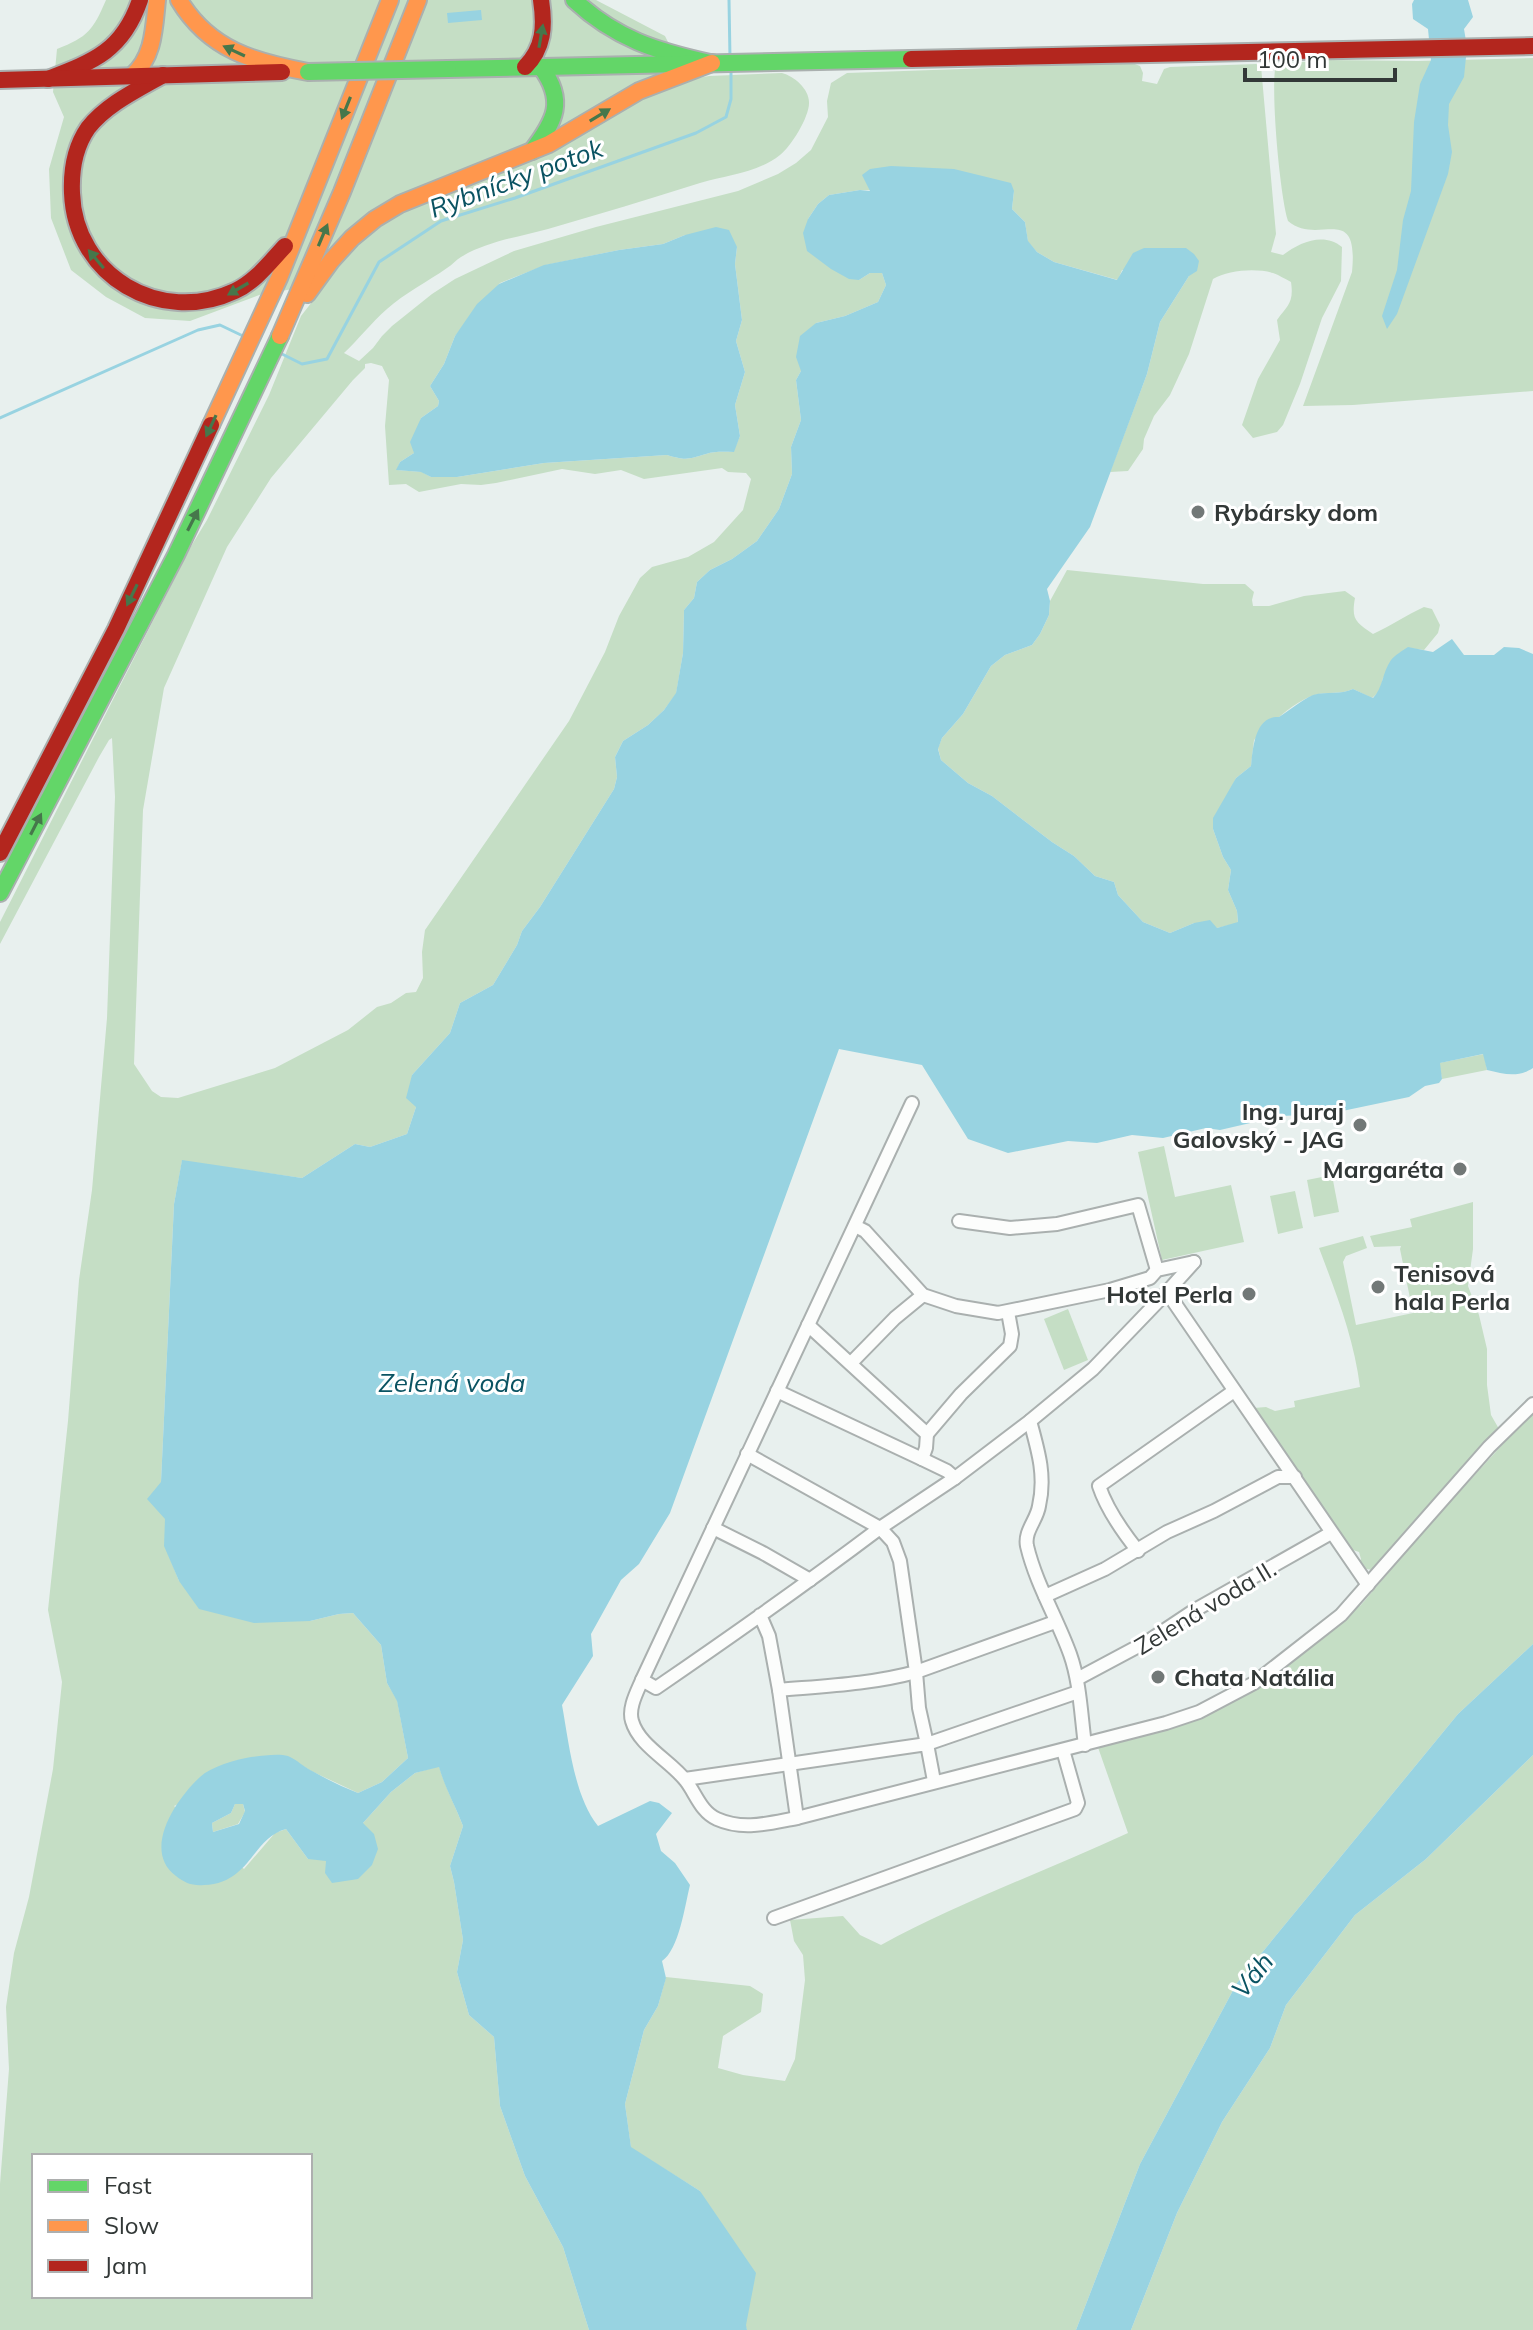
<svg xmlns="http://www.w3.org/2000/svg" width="1533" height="2330" font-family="Mulish,sans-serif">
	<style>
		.green { fill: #c5dec5; fill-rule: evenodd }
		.water { fill: #98d3e1; fill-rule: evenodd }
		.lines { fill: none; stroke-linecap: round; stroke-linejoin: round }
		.stream { stroke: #98d3e1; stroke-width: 3 }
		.street-casing { stroke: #aab0af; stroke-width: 16 }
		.fast-casing { stroke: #aab0af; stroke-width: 20 }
		.slow-casing { stroke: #aab0af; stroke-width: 20 }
		.jam-casing { stroke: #aab0af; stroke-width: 20 }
		.street { stroke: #fcfdfc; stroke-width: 12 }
		.fast { stroke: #63d668; stroke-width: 16 }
		.slow { stroke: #ff974d; stroke-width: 16 }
		.jam { stroke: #b3261e; stroke-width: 16 }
		.fast-bridge-casing { stroke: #aab0af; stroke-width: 20; stroke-linecap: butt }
		.fast-bridge { stroke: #63d668; stroke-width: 16 }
		.oneway { fill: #46774b }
		.poi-dot { fill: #727877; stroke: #fff; stroke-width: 3 }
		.labels { text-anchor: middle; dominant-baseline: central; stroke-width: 6; stroke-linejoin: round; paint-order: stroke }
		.poi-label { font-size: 24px; font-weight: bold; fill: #323837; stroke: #fff; text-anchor: start }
		.street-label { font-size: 24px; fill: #323837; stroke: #fff }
		.water-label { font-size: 26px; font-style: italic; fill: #0a5362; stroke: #fff }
	</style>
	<rect width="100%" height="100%" fill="#e8f0ee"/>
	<g class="green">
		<path d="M106,0H596L665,36L687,80L709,76L782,73C794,76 809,89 809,102C810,116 791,147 780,155C757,173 727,175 700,183C650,199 599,214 548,229C519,237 488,241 461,257C456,260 452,265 447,268C427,282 405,293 387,309C371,323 359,339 344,353L359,361L373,348L382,336L392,326L432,294L455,279L514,251L596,227L738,191L778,174L796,163L811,150L828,117L827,101L831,83L847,73L1132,63L1140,66L1143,73L1142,81L1157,84L1164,69L1170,67L1256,64L1261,66L1276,234L1271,252L1283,255C1300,242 1324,232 1342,247L1341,281L1322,318L1300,384L1283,425L1277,432L1253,438L1242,425L1258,379L1280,340L1277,320C1288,305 1294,303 1291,282C1285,279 1279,275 1273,273C1256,268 1228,270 1213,279L1189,354L1170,395L1154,416L1144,439L1143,449L1128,471L1110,472L1147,374L1160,322L1189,276L1122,270L1118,280L1054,262L1037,252L1028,242L1025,222L1012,209L1014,191L860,190L829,195L818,204L808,219L859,280L870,273H882L886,285L878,302L845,316L816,323L801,371L796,380L801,420L791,447L792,474L779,509L757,541L732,559L710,570L697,582L694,598L684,610L683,653L676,694L664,710L648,725L623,741L615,757L617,777L614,789L540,907L522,931L517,945L493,985L460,1003L450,1033L412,1075L416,1107L407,1134L370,1147L355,1144L302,1178L182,1161L174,1204L161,1482L165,1519V1546L179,1581L310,1621L339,1614L353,1613L381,1645L387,1683L397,1700L408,1758L382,1782L358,1793L311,1771L287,1756L174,1806L244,1869L275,1833L286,1829L308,1859L363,1823L391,1792L415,1773L439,1766C445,1787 455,1805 463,1826L450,1866L454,1882L463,1940L457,1972L469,2015L494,2037L500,2106L525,2176L563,2247L589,2330H0V2184L9,2069L6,2007L14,1953L29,1897L53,1769L62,1682L48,1610L68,1421L79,1280L92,1190L107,1018L115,797L112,738L109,740L99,757L0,944V922L190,548L207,520L269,395L301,316L319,293L318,285L262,294L190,321L145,318L106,297L71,270L51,218L49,169L64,117L53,92L57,49C88,37 93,30 106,0ZM685,235L737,247L735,264L742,320L736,341L745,372L735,405L740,436L733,452C725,452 715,451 706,454C688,459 687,461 667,455L544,463L457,477H431L422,472L397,470L400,462L414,453L421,418L438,406L439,401L430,386L444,364L455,336L500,283L546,265L619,250L663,244ZM371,363L382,366L389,380L385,426L389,485L406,484L419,492L461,484L481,485L496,483L562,469L595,474L621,470L644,479L722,468L728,472L746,473L751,479L743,510L714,542L688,557L652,567L640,578L619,616L605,652L569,721L425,930L422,952L423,978L416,992L406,993L391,1003L377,1007L348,1030L275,1068L178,1098L161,1097L152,1091L134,1064L143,810L164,688L227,547L271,478L353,380L365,368V364ZM34,2156H310V2296H34Z"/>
		<path d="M1533,58V391L1353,405L1303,406L1352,272C1359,200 1318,247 1288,221C1280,197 1270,87 1276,64L1326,60L1418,61Z"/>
		<path d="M1067,570L1203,584H1245L1254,592L1252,600L1253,606H1269L1304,596L1345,591L1355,598C1351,620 1356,622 1373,634C1391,626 1406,615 1424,607L1432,609L1440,625L1438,633L1424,650L1408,648L1383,678L1380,691L1372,698L1353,689C1340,695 1329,691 1315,695C1295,700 1269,726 1254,740L1251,766L1236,778L1213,829L1223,857L1231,870L1228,890L1237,911L1238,923L1217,928L1194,923L1170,933L1143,922L1118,895L1114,882L1095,876L1074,856L1052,842L992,796L968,783L941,760L938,748L942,738L963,714L991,666L1005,655L1032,645L1040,634L1049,615L1050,601Z"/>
		<polygon points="1484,1054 1487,1070 1442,1079 1439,1063"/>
		<polygon points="1164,1146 1175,1197 1231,1185 1244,1242 1162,1260 1138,1152"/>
		<polygon points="1332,1175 1339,1212 1314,1217 1307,1180"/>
		<polygon points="1295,1191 1303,1228 1278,1234 1270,1196"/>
		<path d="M1473,1202V1249L1468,1286L1479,1315L1487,1349V1385L1491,1415L1499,1429L1389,1556L1372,1570L1361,1568L1358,1563L1361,1559L1359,1552L1353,1550L1349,1551C1318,1502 1284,1457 1254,1408L1266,1407L1275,1411L1295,1407L1294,1401L1360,1387C1354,1338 1336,1293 1319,1248L1363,1236L1367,1248L1346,1256L1343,1262L1356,1325L1413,1313L1400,1249L1401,1246L1374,1247L1370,1236L1412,1227L1410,1219Z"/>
		<polygon points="1068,1309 1088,1360 1064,1370 1044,1319"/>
		<path d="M1533,1411V1644L1458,1714L1237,1983L1140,2164L1076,2330H747L700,2191L631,2148L625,2104L644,2030L658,2006L666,1977L750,1986L763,1994L761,2012L723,2036L718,2068L743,2075L785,2081L795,2059L805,1980L803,1955L794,1941L790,1920L843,1916L860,1935L881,1945C960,1902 1046,1871 1128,1833L1094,1736L1147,1723L1231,1693L1297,1644L1363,1585L1360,1606L1430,1524Z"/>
		<polygon points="1533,1755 1533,2330 1131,2330 1177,2213 1222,2122 1270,2048 1286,2005 1355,1915 1426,1859"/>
		<polygon points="235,1804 243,1804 245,1812 238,1824 213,1832 212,1823 231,1813"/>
	</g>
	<g class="water">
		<polygon points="1414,0 1468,0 1473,17 1464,29 1467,47 1464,77 1449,104 1448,125 1452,152 1448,174 1397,314 1387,329 1382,316 1397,270 1403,220 1411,191 1414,122 1420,84 1431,60 1428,29 1413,19 1412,4"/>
		<polygon points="481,10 482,20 448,23 447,13"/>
		<path d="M891,166L954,169L1011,183L1014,191L1012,209L1025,222L1028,241L1037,252L1054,262L1117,280L1133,253L1144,248H1186L1194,254L1199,261L1197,271L1189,276L1160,322L1147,374L1090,527L1047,589L1050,601L1049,615L1040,634L1032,645L1005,655L991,666L963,714L942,738L938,749L941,760L968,783L992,796L1052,842L1074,856L1095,876L1114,882L1118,895L1143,922L1170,933L1194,923L1210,920L1217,928L1238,922L1237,911L1228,890L1231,870L1223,857L1213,829V818L1236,778L1251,766C1253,747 1255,716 1279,717C1290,710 1302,700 1313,695C1327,691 1340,695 1353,689L1373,698C1383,688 1382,673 1391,660C1395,655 1402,651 1408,647L1433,652L1452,639L1464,655H1494L1504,647L1519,648L1533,654V1068C1518,1078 1504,1074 1487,1070L1483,1054L1440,1063L1442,1079L1439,1083L1425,1086L1409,1097L1328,1114L1281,1116L1220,1130L1206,1128L1163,1138L1132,1135L1097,1143L1068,1141L1008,1153L968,1139L922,1065L839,1049L670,1513L639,1564L621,1580L591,1634L593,1656L562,1705C569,1743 574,1796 598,1826L650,1801L659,1803L672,1813L656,1834L661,1851L675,1863L690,1885C685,1905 679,1950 662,1961L666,1978L658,2006L644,2030L625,2104L631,2147L700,2191L756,2273L746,2325L747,2330H589L563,2247L525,2176L500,2106L494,2037L469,2015L457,1972L463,1940L454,1882L450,1866L463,1826C455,1805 445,1788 439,1767L415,1773L391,1792L363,1823L374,1834L378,1849L372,1865L358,1879L332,1883L325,1873L326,1861L308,1859L286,1829C251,1839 251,1883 204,1885C192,1886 185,1883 176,1876C141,1850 177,1798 200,1777C212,1766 235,1760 251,1757C261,1756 278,1753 288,1756C296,1759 305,1768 314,1772C328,1780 343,1787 358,1793L382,1782L408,1758L397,1701L387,1683L381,1645L353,1613L339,1614L310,1621L254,1623L199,1609L179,1581L164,1546L165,1519L147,1499L161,1482L174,1204L182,1160L302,1178L355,1144L370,1147L407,1134L416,1107L406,1098L412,1075L450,1033L460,1003L493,985L517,945L522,931L540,907L614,789L617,777L615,757L623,741L648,725L664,710L676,693L683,653L684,610L694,598L697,582L710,570L732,559L757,541L779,509L792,474L791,447L801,420L796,380L801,371L796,357L800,336L816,323L845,316L878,302L886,285L882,273H870L859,280L849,279L831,269L807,251L803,233L808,219L818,204L829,195L860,190L870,191L862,175L870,169ZM235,1804H243L245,1811L239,1824L213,1832L212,1823L231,1813Z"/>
		<path d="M716,227L729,230L737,247L735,264L742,320L736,341L745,372L735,405L740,436L734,452C725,452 715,451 706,454C688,459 687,461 667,455L544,463L457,477H431L421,472L396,470L400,462L414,453L410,442L421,418L438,406L439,401L430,386L444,364L455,336L477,304L499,284L544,265L619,250L663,244L685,235Z"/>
		<polygon points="1533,1644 1533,1755 1426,1859 1355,1915 1286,2005 1270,2048 1222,2122 1177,2213 1131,2330 1076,2330 1140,2164 1237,1983 1458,1714"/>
	</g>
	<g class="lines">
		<g class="stream">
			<polyline points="729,0 730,58"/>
			<polyline points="282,354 302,364 327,359 379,262 441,221 515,198 696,133 726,117 731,99 731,70"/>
			<polyline points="0,418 198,330 220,325 243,336"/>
		</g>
		<g class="street-casing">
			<g id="street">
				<path d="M912,1103L642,1680C637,1692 628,1708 632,1721C639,1746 671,1761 686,1781C696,1794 701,1812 717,1819C744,1831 769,1823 797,1818L1166,1723L1199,1712L1254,1683L1341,1615L1489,1447L1533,1404"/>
				<polyline points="959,1221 1010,1228 1057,1224 1138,1205 1157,1270"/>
				<polyline points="855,1226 865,1231 923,1295 956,1306 998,1313 1110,1290 1150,1278 1157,1270 1194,1262"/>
				<polyline points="1194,1262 1167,1292 1368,1585"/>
				<polyline points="808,1325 927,1434 926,1448 922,1459"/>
				<polyline points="851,1363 895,1318 923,1295"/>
				<polyline points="777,1391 922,1459 947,1471 955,1478"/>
				<path d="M1030,1421C1038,1450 1046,1476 1039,1506C1037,1520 1024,1531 1027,1546C1036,1584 1057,1618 1070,1654C1080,1682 1081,1715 1085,1745"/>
				<polyline points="927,1434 961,1394 1010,1346 1012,1334 1008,1312"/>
				<polyline points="747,1454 880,1528 955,1478 1030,1421 1093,1369 1167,1292"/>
				<polyline points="713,1528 763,1553 810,1580"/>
				<path d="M1138,1551C1122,1531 1107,1510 1099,1486L1234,1391"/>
				<polyline points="1045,1596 1105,1569 1167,1532 1214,1511 1278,1477 1295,1477"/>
				<polyline points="1055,1622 916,1672 919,1708 927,1744 1078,1692"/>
				<polyline points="1077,1679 1150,1640 1195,1610 1331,1533"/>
				<path d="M642,1680L656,1688C732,1636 807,1583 880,1528L893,1542L900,1561L916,1672C872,1684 825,1686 779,1690L769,1636L760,1615"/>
				<polyline points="779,1690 797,1818"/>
				<polyline points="685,1779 927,1744 934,1781"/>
				<polyline points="774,1918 1075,1809 1078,1803 1063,1750"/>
			</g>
		</g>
		<g class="fast-casing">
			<g id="fast">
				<path d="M574,0C616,39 656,51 710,63"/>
				<polyline points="448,69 911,59"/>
				<path d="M532,151C555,121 566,101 541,67"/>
				<polyline points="0,893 176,555 280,336"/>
			</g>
		</g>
		<g class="slow-casing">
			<g id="slow">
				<path d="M179,0C209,50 254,62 308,72"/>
				<path d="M132,76C154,57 154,28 157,0"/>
				<polyline points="307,294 331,261 352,238 375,219 400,204 549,144 639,91 712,63"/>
				<polyline points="280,336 342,192 418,0"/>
				<polyline points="211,425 279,278 390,0"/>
			</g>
		</g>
		<g class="jam-casing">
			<g id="jam">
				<polyline points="911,59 1533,46"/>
				<path d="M525,67C544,48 545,26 541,0"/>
				<path d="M163,75C137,90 107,104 88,128C75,147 71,170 72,193C75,276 160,326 235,291C255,282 270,262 285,246"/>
				<path d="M48,79C95,61 123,50 140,0"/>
				<polyline points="0,80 282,72"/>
				<polyline points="0,853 116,629 211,425"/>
			</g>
		</g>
		<use href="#street" class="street"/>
		<use href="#fast" class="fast"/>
		<use href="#slow" class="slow"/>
		<use href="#jam" class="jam"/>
		<g class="fast-bridge-casing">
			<polyline id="fast-bridge" points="308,72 448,69"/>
		</g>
		<use href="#fast-bridge" class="fast-bridge"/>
	</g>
	<defs><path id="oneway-solid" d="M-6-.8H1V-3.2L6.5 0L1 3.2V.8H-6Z" transform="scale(2)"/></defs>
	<g class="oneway">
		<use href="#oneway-solid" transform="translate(541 36) rotate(-80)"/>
		<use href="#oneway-solid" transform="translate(234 51) rotate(-155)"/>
		<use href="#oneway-solid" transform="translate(346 108) rotate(112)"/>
		<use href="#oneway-solid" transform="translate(600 115) rotate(-31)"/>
		<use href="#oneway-solid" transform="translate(323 235) rotate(-67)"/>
		<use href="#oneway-solid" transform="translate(96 259) rotate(-130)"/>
		<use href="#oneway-solid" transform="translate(238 289) rotate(150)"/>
		<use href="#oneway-solid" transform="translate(211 426) rotate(115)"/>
		<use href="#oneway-solid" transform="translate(193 520) rotate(-63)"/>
		<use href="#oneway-solid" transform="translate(132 595) rotate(116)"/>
		<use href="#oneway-solid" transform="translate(36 824) rotate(-63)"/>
	</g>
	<g class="poi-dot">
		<circle cx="1198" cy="512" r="8"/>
		<circle cx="1360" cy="1125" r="8"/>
		<circle cx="1460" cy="1169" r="8"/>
		<circle cx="1378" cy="1287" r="8"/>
		<circle cx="1249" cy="1294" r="8"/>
		<circle cx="1158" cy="1677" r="8"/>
	</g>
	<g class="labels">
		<g class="poi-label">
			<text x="1214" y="512">Rybársky dom</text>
			<text x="1344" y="1111" text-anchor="end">Ing. Juraj<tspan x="1344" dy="28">Galovský - JAG</tspan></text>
			<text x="1444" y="1169" text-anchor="end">Margaréta</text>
			<text x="1394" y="1273">Tenisová<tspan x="1394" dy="28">hala Perla</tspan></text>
			<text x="1233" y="1294" text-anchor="end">Hotel Perla</text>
			<text x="1174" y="1677">Chata Natália</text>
		</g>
		<g class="street-label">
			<text transform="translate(1205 1607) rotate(-31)">Zelená voda II.</text>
		</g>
		<g class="water-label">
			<text transform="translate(516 178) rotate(-20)">Rybnícky potok</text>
			<text x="452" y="1382">Zelená voda</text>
			<text transform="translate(1252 1975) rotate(-51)">Váh</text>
		</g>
	</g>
	<rect x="32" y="2154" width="280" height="144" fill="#ffffff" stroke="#adafaf" stroke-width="2"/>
	<rect x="48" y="2180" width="40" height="12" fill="#63d668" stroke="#adafaf" stroke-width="2"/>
	<text x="104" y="2194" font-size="24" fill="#323837">Fast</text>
	<rect x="48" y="2220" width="40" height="12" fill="#ff974d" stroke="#adafaf" stroke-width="2"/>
	<text x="104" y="2234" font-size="24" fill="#323837">Slow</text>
	<rect x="48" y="2260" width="40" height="12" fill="#b3261e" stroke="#adafaf" stroke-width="2"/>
	<text x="104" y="2274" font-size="24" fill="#323837">Jam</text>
	<path d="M1245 68v12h150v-12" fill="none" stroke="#323837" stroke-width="4"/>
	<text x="1257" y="68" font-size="24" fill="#323837" stroke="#ffffff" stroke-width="6" paint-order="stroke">100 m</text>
</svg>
